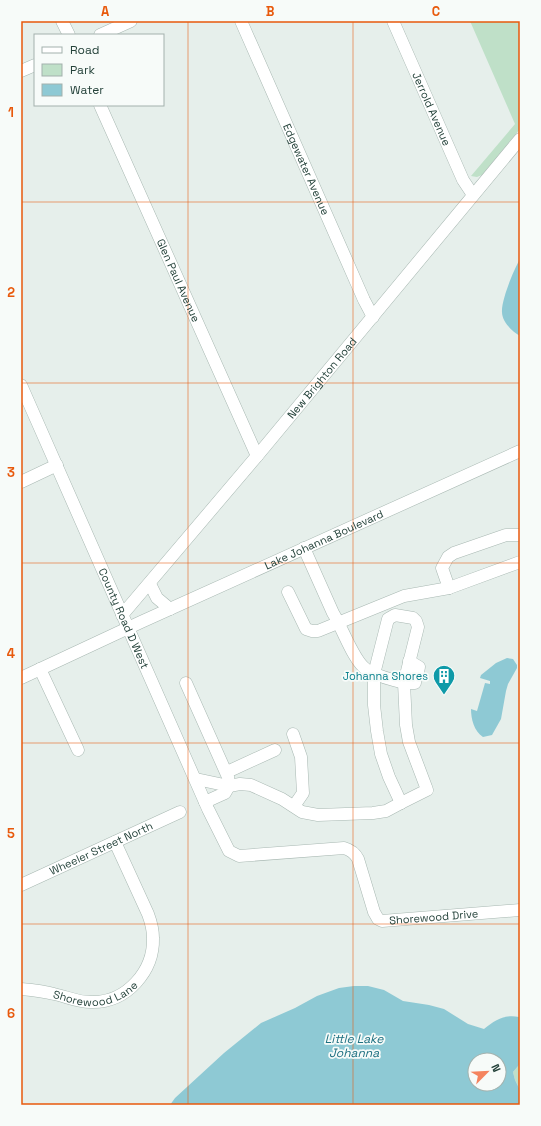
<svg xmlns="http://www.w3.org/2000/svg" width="541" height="1126" font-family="'Space Grotesk',sans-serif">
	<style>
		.green { fill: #bfe0c8 }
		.water { fill: #8ec9d4; fill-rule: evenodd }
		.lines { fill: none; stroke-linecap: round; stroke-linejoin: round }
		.minor-casing { stroke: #a8b8b2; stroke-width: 13 }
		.minor { stroke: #fff; stroke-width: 12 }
		.grid { fill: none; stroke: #e8590c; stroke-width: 1; stroke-opacity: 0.55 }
		.labels { text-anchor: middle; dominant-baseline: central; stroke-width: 3.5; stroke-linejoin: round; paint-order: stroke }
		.street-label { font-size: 11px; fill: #24423a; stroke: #f7fbf9 }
		.culture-label { font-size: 11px; fill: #0d838f; stroke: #f7fbf9; text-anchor: end }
		.water-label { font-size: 12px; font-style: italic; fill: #1c6f80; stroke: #f7fbf9 }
		.neatline { fill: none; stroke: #e8590c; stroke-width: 1.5 }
		.grid-label { font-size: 13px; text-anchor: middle; font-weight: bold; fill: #e8590c }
	</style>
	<rect width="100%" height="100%" fill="#e6efeb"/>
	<g class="green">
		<polygon points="470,21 520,21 520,129 482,175 477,177 471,176 515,124"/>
		<polygon points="519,1065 520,1065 520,1090 515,1080 513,1072"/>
	</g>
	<g class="water">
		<path d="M520,259V336C512,331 502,322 502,312C501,301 514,269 520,259Z"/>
		<path d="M507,658L513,659L517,665V668L508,684L506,691L501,719L492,735L483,737C474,731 471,719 471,709L477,711L485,683L490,684V681L480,678L481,675L496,663Z"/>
		<path d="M354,986H368L384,990L403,1001L429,1005L444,1009L468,1024L484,1029C495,1020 505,1014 519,1017L520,1016V1065H519L513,1072L515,1080L520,1090V1105H170L175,1098L224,1053L261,1023L295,1008L317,996L339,988ZM475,1060H499V1084H475Z"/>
	</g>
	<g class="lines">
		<g class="minor-casing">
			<g id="minor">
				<polyline points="62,21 69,35"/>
				<path id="s1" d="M241,21L364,300L373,317"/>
				<path id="s2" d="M393,21L463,180L473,195"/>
				<polyline points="100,35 131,21"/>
				<polyline points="21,71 35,65"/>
				<path id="s3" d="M100,105L257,456"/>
				<path id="s4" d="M21,385L208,809L229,851L239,856L344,848C351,850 355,853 358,859L374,912L378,919L382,921L520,910"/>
				<polyline points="21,482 57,465"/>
				<path d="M304,548L333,613C342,627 354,662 366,669C377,677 391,679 404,683L418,627L416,621L413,618L395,615L388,619L374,674V705L377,731L381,754L389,777L401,803L427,790L426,787L409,742L406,725L404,683H415V680"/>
				<polyline points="150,584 157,598 170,609"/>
				<polyline points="449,588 442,568 448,557 454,553 506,535 520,535"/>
				<polyline points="288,592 306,629 312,631 318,631 404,596 449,588 520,562"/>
				<path id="s5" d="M122,615L257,456L520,139"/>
				<polyline points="409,661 419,667 418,672"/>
				<polyline points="40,669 78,750"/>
				<path id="s6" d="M21,678L141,622L520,451"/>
				<polyline points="186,683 228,777 229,786 225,793 205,802"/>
				<polyline points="293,734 301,757 303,793 294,806"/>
				<polyline points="227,772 275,750"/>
				<polyline points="196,779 229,786 240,784 251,785 282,799 302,812 318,815 373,813 386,811 401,803"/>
				<path id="s7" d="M21,885L180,812"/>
				<path id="s8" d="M21,989C32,990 43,991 54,994C68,997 79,1003 93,1002C127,1002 154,971 153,938C153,929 151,922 148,914L115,842"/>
			</g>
		</g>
		<use href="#minor" class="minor"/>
	</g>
	<path class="grid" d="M188,21V1105M353,21V1105M21,202H520M21,383H520M21,563H520M21,743H520M21,924H520"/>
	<defs>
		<g id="building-pin" transform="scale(1.15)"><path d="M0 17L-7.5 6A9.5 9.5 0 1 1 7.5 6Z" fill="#0f9aa8" stroke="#f7fbf9"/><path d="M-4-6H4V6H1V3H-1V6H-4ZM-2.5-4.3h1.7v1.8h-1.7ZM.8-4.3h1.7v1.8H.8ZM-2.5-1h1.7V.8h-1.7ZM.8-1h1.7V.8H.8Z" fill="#fff"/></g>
	</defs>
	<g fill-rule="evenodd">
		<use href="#building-pin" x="444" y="676"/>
	</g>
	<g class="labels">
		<g class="street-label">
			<text stroke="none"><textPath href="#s2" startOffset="96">Jerrold Avenue</textPath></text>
			<text stroke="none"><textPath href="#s1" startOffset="162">Edgewater Avenue</textPath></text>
			<text stroke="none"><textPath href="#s3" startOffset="192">Glen Paul Avenue</textPath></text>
			<text stroke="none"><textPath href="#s5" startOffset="310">New Brighton Road</textPath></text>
			<text stroke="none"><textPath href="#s6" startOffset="333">Lake Johanna Boulevard</textPath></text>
			<text stroke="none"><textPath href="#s4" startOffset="255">County Road D West</textPath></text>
			<text stroke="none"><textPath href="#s7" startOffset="88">Wheeler Street North</textPath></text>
			<text stroke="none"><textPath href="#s4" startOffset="765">Shorewood Drive</textPath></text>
			<text stroke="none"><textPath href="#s8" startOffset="77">Shorewood Lane</textPath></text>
		</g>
		<g class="culture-label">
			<text x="428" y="676">Johanna Shores</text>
		</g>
		<g class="water-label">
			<text x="354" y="1039">Little Lake<tspan x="354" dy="14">Johanna</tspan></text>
		</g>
	</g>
	<rect width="541" height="1126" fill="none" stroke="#f7fbf9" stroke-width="44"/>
	<rect x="34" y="34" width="130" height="72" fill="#f7fbf9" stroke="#a3b1ad"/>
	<rect x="42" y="47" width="20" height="6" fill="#ffffff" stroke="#a3b1ad"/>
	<text x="70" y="54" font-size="12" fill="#24423a">Road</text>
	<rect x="42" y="64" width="20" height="12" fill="#bfe0c8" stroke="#a3b1ad"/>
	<text x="70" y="74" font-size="12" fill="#24423a">Park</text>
	<rect x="42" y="84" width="20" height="12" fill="#8ec9d4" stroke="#a3b1ad"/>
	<text x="70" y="94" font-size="12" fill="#24423a">Water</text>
	<g transform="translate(487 1072) rotate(66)"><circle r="19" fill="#f7fbf9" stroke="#a3b1ad"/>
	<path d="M0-3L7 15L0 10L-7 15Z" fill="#f4845f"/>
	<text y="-6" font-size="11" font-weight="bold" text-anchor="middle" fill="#24423a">N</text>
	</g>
	<rect x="22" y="22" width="497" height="1082" class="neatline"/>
	<g class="grid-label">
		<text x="105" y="16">A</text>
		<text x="270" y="16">B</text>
		<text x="436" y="16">C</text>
		<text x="11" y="117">1</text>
		<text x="11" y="297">2</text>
		<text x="11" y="477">3</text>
		<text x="11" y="658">4</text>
		<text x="11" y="838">5</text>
		<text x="11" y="1018">6</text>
	</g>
</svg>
